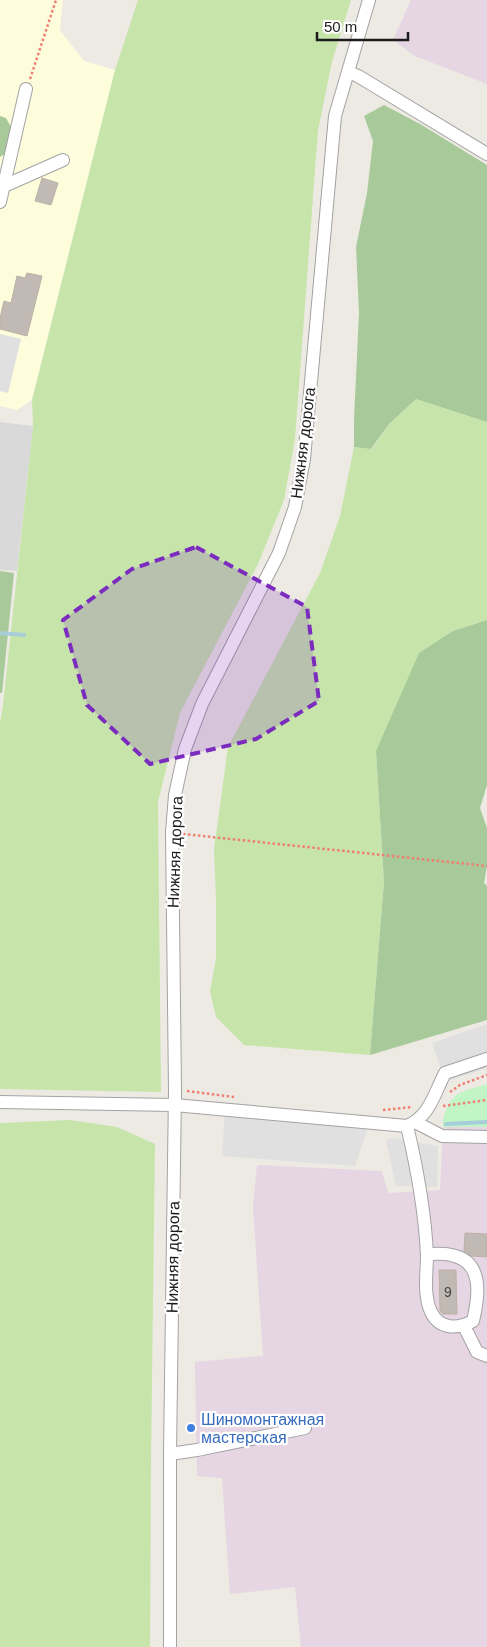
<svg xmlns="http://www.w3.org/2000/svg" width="487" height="1647" font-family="Helvetica,sans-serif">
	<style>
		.residential { fill: #dad9d9 }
		.industrial { fill: #e6d5e3 }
		.education { fill: #fdfddc }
		.grass { fill: #c7e5ab }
		.forest { fill: #a8ca9a }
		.park { fill: #c1f5c6 }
		.parking { fill: #e0e0e0 }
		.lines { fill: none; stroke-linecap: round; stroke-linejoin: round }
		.stream { stroke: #a6cdd8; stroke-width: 4 }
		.building { fill: #c1b9b3; stroke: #beb1a6 }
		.minor-casing { stroke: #a3a3a3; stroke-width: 14 }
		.path { stroke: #f07e71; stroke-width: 2.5; stroke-dasharray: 2.5 2.5; stroke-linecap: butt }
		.minor { stroke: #fff; stroke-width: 12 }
		.marked { fill: #7b2cbf; fill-opacity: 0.2; stroke: #7b2cbf; stroke-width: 4; stroke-dasharray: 10 6; stroke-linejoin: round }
		.shop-dot { fill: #3f7fe0; stroke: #fff; stroke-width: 2 }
		.labels { text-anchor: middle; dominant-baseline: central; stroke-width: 4.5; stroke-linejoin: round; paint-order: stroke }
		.number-label { font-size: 14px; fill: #454342 }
		.street-label { font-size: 16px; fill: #1c1c1c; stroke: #fff }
		.shop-label { font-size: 16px; fill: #366cbe; stroke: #fff; text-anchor: start }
	</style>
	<rect width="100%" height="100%" fill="#edeae3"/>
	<polygon class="residential" points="0,422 33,426 17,571 0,570"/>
	<g class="industrial">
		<polygon points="411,0 487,0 487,84 415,56 393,40"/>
		<polygon points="443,1127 487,1127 487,1647 301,1647 295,1587 230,1594 222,1478 197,1476 195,1362 263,1356 253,1207 257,1165 382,1171 388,1193 440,1190"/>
	</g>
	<polygon class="education" points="0,0 63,0 60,30 84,61 115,70 32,400 17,410 0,406"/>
	<g class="grass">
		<polygon points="138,0 351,0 332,62 318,130 295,439 284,500 258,564 180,713 158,802 161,1092 0,1089 0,723 3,705 33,426 32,400 115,70"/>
		<polygon points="416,399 487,422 487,620 453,631 376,751 384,882 370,1055 244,1045 216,1017 210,992 216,958 216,901 214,849 228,747 320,573 340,516 354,447 372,449 389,424"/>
		<polygon points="70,1120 117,1127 155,1144 151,1462 150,1647 0,1647 0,1123"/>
	</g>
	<g class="forest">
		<polygon points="384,105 420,124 487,165 487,422 416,399 389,424 371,449 354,447 354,419 359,313 356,247 367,193 373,141 364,116"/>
		<polygon points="0,116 6,118 11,127 5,154 0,157"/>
		<polygon points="0,571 14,573 2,693 0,693"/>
		<polygon points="487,620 487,785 480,808 487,828 487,866 484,883 487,886 487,1020 370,1055 384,882 376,751 419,653 453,631"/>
	</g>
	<path class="park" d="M487,1084V1127H443C442,1116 449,1098 460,1093C468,1089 478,1087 487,1084Z"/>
	<g class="parking">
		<polygon points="0,334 21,339 8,393 0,391"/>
		<polygon points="487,1024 487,1068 445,1082 432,1043"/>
		<polygon points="225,1113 369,1124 355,1166 222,1156"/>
		<polygon points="392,1138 438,1146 437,1187 396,1186 386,1140"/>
	</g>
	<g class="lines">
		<g class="stream">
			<polyline points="0,633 24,635"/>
			<polyline points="446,1124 487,1122"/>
		</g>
	</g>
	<g class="building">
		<polygon points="42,178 58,183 51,205 35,201"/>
		<polygon points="27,273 42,276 27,336 0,329 0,318 4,301 11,303 17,276 25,278"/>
		<polygon points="465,1233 487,1234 487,1257 471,1256 464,1251"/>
		<polygon points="439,1270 456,1270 457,1314 443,1314 440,1311"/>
	</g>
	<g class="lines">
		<g class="minor-casing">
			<g id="minor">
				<polyline points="348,72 358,76 487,154"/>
				<polyline points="4,186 63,160"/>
				<polyline points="0,202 26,89"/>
				<path d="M0,1102L174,1105L407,1126C430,1116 434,1094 445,1073L487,1059"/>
				<polyline points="415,1122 442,1136 487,1137"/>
				<path d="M407,1126C417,1168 425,1211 427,1255C427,1273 423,1294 431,1312C440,1330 458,1329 473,1321C479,1296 484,1261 451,1255C443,1253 434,1254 427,1254"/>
				<polyline points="464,1326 477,1352 487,1356"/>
				<polyline points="170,1454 197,1450 305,1428"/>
				<polyline points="170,1647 170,1454 175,1090 172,832 175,795 185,749 202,704 279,553 295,507 304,459 335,116 369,0"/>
			</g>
		</g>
		<g class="path">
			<polyline points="30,79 56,0"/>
			<polyline points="183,834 487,866"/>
			<polyline points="187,1091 234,1097"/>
			<polyline points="450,1092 460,1085 487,1075"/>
			<polyline points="443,1106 487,1100"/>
			<polyline points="383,1110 413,1107"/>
		</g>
		<use href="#minor" class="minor"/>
	</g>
	<path class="marked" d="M196,547L307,607L319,701L256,739L150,764L87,705L63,620L132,569Z"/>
	<circle class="shop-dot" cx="191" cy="1428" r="5"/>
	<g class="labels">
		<g class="number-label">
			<text x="448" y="1292">9</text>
		</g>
		<g class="street-label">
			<text transform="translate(303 443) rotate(-83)">Нижняя дорога</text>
			<text transform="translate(175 852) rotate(-88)">Нижняя дорога</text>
			<text transform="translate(173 1257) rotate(-89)">Нижняя дорога</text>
		</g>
		<g class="shop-label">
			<text x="201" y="1419">Шиномонтажная<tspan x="201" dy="18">мастерская</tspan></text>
		</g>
	</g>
	<path d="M317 32v8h91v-8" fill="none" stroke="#1c1c1c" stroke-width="2.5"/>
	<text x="324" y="32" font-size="15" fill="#1c1c1c" stroke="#ffffff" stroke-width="4" paint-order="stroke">50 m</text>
</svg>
